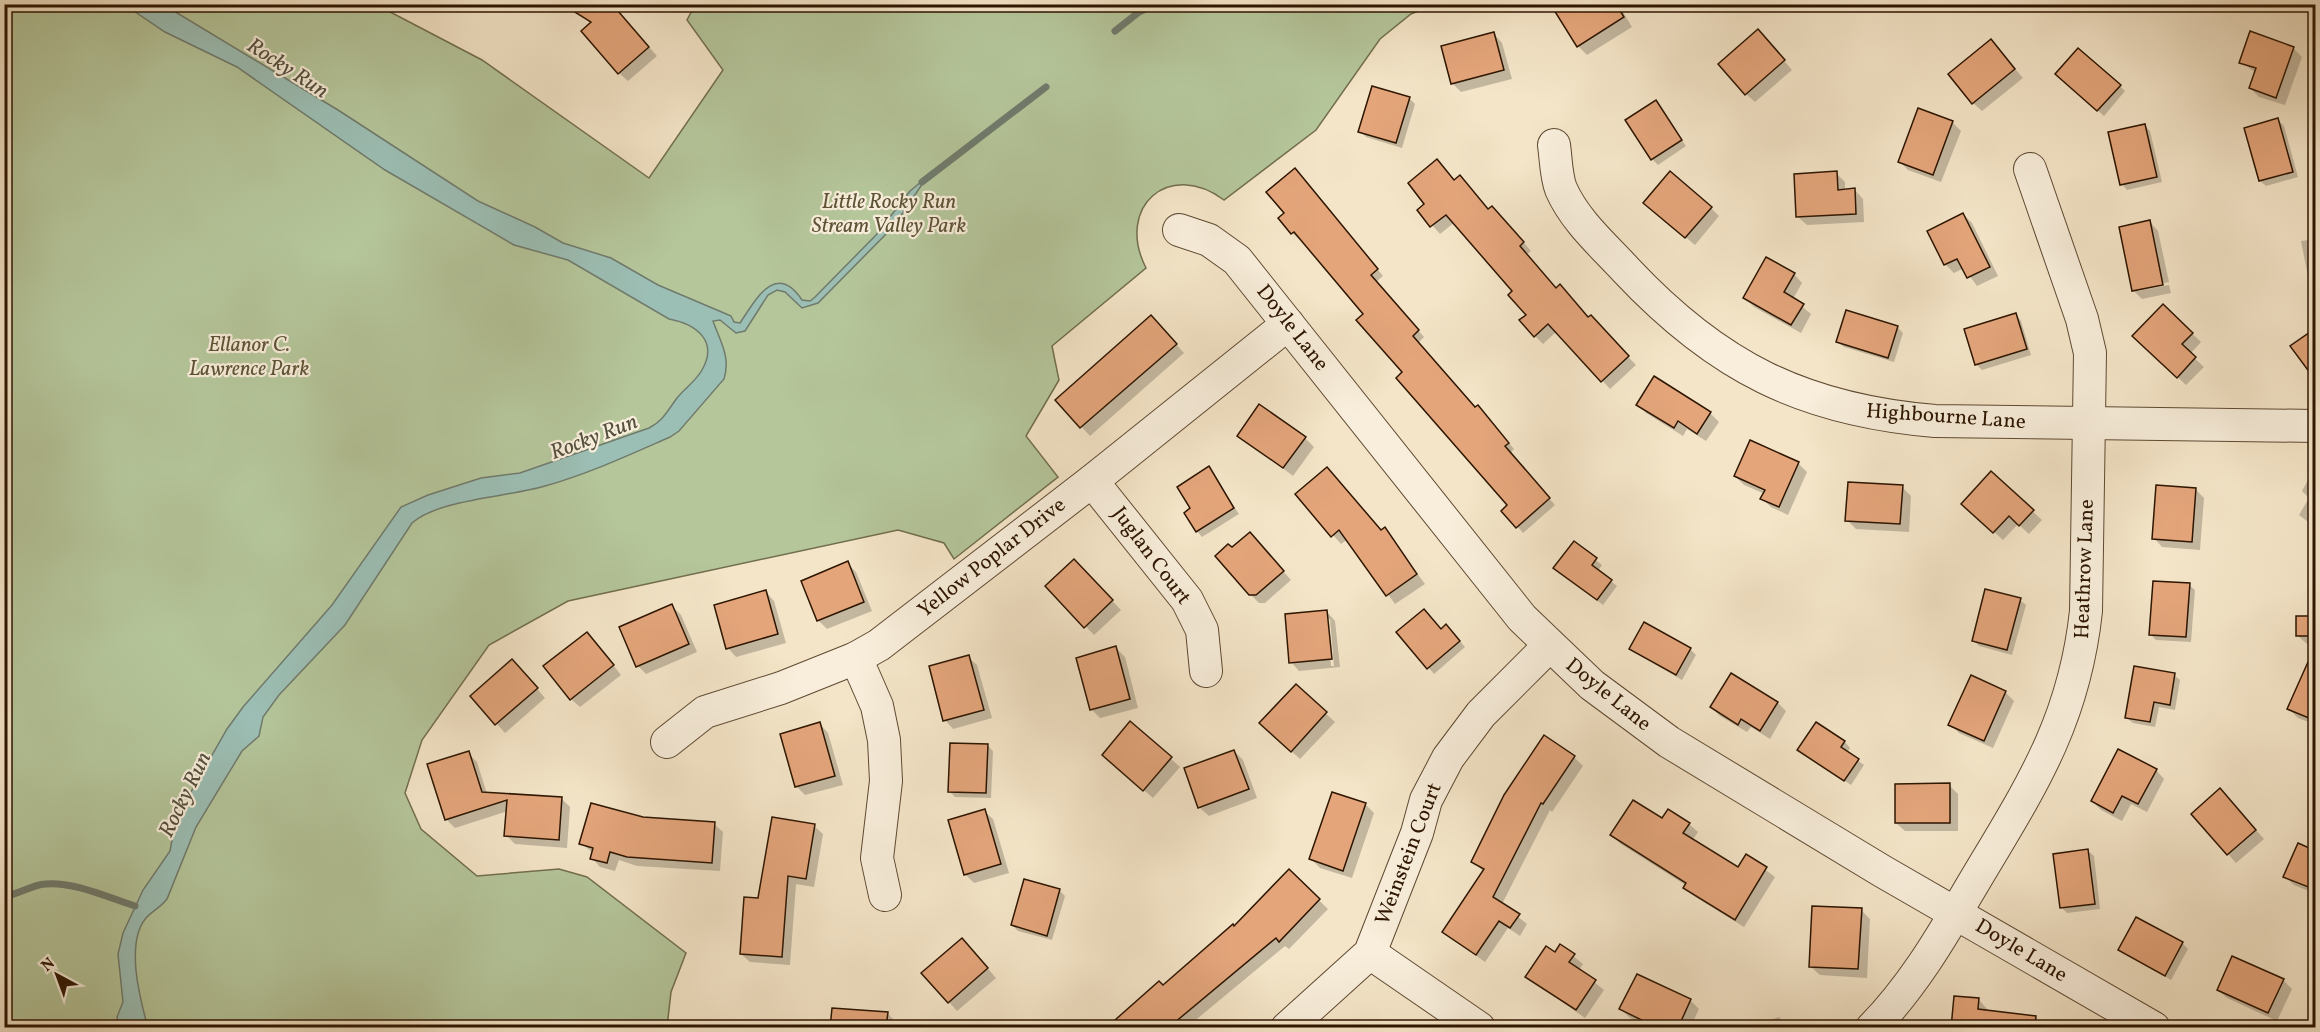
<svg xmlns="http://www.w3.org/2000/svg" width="2320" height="1032" font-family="Vollkorn,serif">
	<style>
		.green { fill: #b5c69b; stroke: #716e4e; stroke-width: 1.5 }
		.water { fill: #9cbfb5; stroke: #707b6d; stroke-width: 1.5 }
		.shadow { fill: #0003; fill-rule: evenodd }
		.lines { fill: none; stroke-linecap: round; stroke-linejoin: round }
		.stream { stroke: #707b6d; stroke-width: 7 }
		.building { fill: #e4a57b; stroke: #2d1500; stroke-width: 1.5 }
		.minor-casing { stroke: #5f4932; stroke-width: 34 }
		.minor { stroke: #f8eedb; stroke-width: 32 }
		.labels { text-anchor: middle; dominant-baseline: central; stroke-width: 4.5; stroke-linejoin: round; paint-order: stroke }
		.park-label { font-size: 21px; font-style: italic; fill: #5d5336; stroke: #f8eedb }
		.street-label { font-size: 21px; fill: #2d1500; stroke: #f8eedb }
		.water-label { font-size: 22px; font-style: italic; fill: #54503f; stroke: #f8eedb }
	</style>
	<rect width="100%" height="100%" fill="#f4e5c8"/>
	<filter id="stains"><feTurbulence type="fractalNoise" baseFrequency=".00333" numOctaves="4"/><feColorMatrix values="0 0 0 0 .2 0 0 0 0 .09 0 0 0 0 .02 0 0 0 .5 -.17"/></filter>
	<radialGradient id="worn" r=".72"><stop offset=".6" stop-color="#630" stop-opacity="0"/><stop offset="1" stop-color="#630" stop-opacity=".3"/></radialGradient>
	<path class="green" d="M5,5H377L482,60L649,178L723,70L687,20L695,5H1433L1411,14L1380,39L1316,130L1224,200C1169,159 1115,207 1146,268L1052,346L1059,380L1026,436L1058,477L954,559L944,543L898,530L568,601L489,645L422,740L405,793L421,829L477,876L559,869L587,877L686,953L671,992L667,1027L5,1028Z"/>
	<path class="water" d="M125,5H164L338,110L478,201L535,227L563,243L611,258L658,285L724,313L731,316L734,322L740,323C756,299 776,261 802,300L810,301L815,297L876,235L910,191L927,177L894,226L818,303L802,308L785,292L777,290L768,295L745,331L736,333L720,320L713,321C720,341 731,357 724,379L679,431L670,437C629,455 588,474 545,486C509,497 439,499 412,523L345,625L279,695L263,717L259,736L242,751L196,827L167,899C160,908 152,911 146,918C125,943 140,999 148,1028L119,1027L117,1017L123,1002L118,954L123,933L143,890L170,851L176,818L227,729L243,707L332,605L401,507L428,495L481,478L520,473L649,428C663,421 668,410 677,398C685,388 696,381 702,370C719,340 695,324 669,319L568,260L514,245L385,170L237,67L165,32Z"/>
	<g class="shadow">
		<polygon points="461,4 480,4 477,10"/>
		<polygon points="561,4 587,4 580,16"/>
		<polygon points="1566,4 1618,4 1632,27 1587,55 1578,46 1556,11"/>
		<polygon points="620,14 657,56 628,81 619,73"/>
		<polygon points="1494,34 1502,43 1512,79 1461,92 1452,83"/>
		<polygon points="1766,40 1792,70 1755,102 1746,94"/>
		<polygon points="1991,41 2023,78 1982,111 1973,103"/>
		<polygon points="2293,48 2302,57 2285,105 2259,97 2250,88 2256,73 2241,62"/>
		<polygon points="2063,79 2120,86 2125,91 2104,116"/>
		<polygon points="1409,98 1415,104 1402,148 1366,137 1360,131"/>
		<polygon points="1656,102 1686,146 1658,165 1652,159"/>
		<polygon points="2278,120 2284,126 2298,177 2266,186 2260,181"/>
		<polygon points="1952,122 1961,131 1941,182 1908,170 1899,161"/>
		<polygon points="2144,125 2150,131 2162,182 2127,190 2122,184"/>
		<polygon points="1437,161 1455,181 1489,211 1500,216 1531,251 1526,255 1556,289 1598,325 1636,365 1610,389 1557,331 1543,344 1535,336 1528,315 1515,291 1455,222 1440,234 1419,210 1426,204"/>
		<polygon points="1836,173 1845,182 1845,191 1855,190 1863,199 1864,222 1807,225 1798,217"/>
		<polygon points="1301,176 1383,276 1376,282 1424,337 1418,343 1475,409 1484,413 1514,449 1510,453 1555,505 1523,533 1517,526 1509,505 1404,373 1365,314 1301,237 1299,239 1292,233 1286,213"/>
		<polygon points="1711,208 1719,216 1695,245 1654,211"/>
		<polygon points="1963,214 1972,223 1998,276 1977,286 1964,268 1954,273 1945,264"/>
		<polygon points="2150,222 2158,231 2169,282 2138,288 2138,291 2169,285 2171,293 2142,299 2133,290"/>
		<polygon points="2316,239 2316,297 2311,292 2301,241"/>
		<polygon points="1794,274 1802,283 1793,299 1811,314 1801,333 1754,307 1745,298"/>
		<polygon points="2163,306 2201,342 2190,354 2204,367 2186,385 2135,336"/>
		<polygon points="2016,315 2021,321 2031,355 1982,370 1976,364"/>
		<polygon points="1160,326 1184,353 1090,436 1057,400"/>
		<polygon points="1897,327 1903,333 1894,362 1844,347 1838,342"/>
		<polygon points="1638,404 1710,413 1719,422 1706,441 1687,429 1683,436 1646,413"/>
		<polygon points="1239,435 1305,438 1314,447 1293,476"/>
		<polygon points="1798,463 1807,472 1788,515 1771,507 1762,499 1765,494 1744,485 1735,476"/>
		<polygon points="1208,468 1239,514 1202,537 1197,531 1192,509"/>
		<polygon points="1991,473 2042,520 2029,534 2018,524 2003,540 1972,512"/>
		<polygon points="2309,478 2316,481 2316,528 2299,515 2309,498 2302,491"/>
		<polygon points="1902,487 1911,496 1909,532 1856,529 1847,520"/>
		<polygon points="2195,489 2204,498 2200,550 2162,547 2154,538"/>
		<polygon points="1297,494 1381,532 1384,529 1425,584 1395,604 1348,539 1341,544"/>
		<polygon points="1258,543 1291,580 1265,603 1259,603 1250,594 1232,549"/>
		<polygon points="1574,543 1602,565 1598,571 1617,586 1603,605 1555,568"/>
		<polygon points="847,563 856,572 872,611 827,629 818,620"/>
		<polygon points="1083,570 1121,610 1094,635 1048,587"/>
		<polygon points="2189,585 2195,590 2191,642 2156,640 2150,634"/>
		<polygon points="766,592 774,601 786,643 736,657 728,648"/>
		<polygon points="2020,600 2026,605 2012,655 1979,646 1974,641"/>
		<polygon points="672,606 681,615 697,652 646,674 638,666"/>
		<path d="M1327,612L1335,621L1340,667L1299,671L1291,662ZM1327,619H1330L1334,666H1331Z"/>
		<polygon points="2316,618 2316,644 2307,644 2298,636"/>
		<polygon points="1441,630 1452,632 1465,647 1434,674 1398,632"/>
		<polygon points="595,642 621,675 580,707 571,699"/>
		<polygon points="1116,648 1125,657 1138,708 1100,718 1091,709"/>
		<polygon points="1630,649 1690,649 1696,655 1682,680"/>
		<polygon points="968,657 977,665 992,718 953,729 945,720"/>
		<polygon points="2316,665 2316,725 2298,718 2289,709"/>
		<polygon points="521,670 545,698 505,733 472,696"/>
		<polygon points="2174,675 2180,680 2175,710 2159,707 2155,727 2133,723 2127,718"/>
		<polygon points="1296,686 1335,722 1300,759 1270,732"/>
		<polygon points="2005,692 2014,701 1993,748 1959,733 1950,724"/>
		<polygon points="1778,703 1786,711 1770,739 1751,727 1747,732 1720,716 1711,707"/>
		<polygon points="1131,723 1180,767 1153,798 1112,763"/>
		<polygon points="820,724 828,733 843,785 805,795 797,787 782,735"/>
		<polygon points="1817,724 1845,742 1850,748 1847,753 1864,765 1851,785 1799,750"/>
		<polygon points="988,746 993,751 991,798 955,797 949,791"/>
		<polygon points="1234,751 1243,760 1257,798 1209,816 1200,808 1186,769"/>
		<polygon points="468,753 477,762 487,794 561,798 570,807 567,848 515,844 506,835 508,811 455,828 446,819"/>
		<polygon points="1574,757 1583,766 1552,812 1550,810 1502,904 1527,924 1520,936 1508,928 1485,962 1444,932 1484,872 1472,861"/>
		<polygon points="2156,770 2164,779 2147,812 2131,804 2122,821 2101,810 2092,801"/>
		<polygon points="1949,785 1958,794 1958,831 1905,831 1896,823"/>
		<polygon points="2228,799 2264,839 2236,863 2228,854"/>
		<polygon points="1365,804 1374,813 1352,878 1320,868 1311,859"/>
		<polygon points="984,811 993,819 1009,873 974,883 966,875 950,821"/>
		<polygon points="642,819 714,824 723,832 720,871 637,866 619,860 615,871 600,867 592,858 593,853 581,843"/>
		<polygon points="1663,820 1689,824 1698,832 1692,841 1739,869 1747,856 1775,877 1744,927 1694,896 1685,888 1687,886 1621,844 1612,835"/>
		<polygon points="814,826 823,834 814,887 796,884 790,965 750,962 741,954 759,900"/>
		<polygon points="2088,851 2094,856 2100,909 2067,913 2061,907"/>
		<polygon points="2316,853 2316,894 2294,885 2285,877"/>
		<polygon points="1289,871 1328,909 1289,949 1285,946 1186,1028 1101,1028 1109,1021 1112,1024 1163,987 1234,928"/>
		<polygon points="1025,881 1060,891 1065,896 1052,940 1018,931 1012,925"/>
		<polygon points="1861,910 1870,919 1867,978 1820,975 1811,967"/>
		<polygon points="2182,943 2188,949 2171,980 2120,950"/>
		<polygon points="1561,946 1583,964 1579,970 1604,990 1585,1018 1527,977 1556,954"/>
		<polygon points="970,948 996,978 957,1011 949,1002"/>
		<polygon points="2283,980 2292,989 2277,1021 2227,998 2218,990"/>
		<polygon points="1690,1000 1699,1009 1690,1028 1651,1028 1630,1018 1621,1009"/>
		<polygon points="1979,1000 1987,1009 1987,1012 1952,1028"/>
		<polygon points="887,1013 896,1022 895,1028 832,1028"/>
		<polygon points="1779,1017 1789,1028 1748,1028"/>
	</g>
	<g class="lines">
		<g class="stream">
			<polyline points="1115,31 1139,12 1156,4"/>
			<polyline points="922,182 1046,87"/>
			<path d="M4,896C18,895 31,885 45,884C73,881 109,898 135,906"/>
		</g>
	</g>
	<g class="building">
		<polygon points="562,4 612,4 649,47 618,74 581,31 591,22"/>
		<polygon points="1563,4 1616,4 1624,17 1577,47 1554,10"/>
		<polygon points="1758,29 1785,60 1745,95 1718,64"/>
		<polygon points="2250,31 2294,47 2276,98 2249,88 2256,68 2239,63"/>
		<polygon points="1494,32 1504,70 1451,84 1441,46"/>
		<polygon points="1991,39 2015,69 1972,104 1948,74"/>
		<polygon points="2078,48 2121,85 2097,111 2055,74"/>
		<polygon points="1372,86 1410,97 1396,143 1358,132"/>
		<polygon points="1656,100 1682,140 1651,160 1625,120"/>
		<polygon points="1918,108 1953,121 1933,175 1898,162"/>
		<polygon points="2278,118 2293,172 2259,181 2244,128"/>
		<polygon points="2145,124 2157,177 2120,185 2108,132"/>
		<polygon points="1437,159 1454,180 1460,175 1488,209 1492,206 1524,242 1520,246 1556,288 1560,284 1588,317 1591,315 1629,356 1601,382 1548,324 1534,337 1519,320 1526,315 1508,295 1512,291 1446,215 1430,227 1417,210 1424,204 1408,183"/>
		<polygon points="1295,168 1378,269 1371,275 1419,330 1413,336 1475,407 1478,405 1509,443 1505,446 1550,498 1516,528 1501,511 1507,505 1396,378 1402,372 1356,320 1363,314 1294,232 1291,234 1278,218 1284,213 1266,192"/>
		<polygon points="1670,171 1712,207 1685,238 1643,203"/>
		<polygon points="1837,171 1838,190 1855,188 1856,214 1796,217 1794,174"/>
		<polygon points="1963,213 1990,267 1967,278 1957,259 1944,265 1927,231"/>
		<polygon points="2150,220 2163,285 2132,291 2119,227"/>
		<polygon points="1766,257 1795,273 1784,292 1804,304 1791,325 1743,298"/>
		<polygon points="2163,304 2193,333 2182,344 2196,357 2177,378 2132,336"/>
		<polygon points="1846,310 1898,326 1888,358 1836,342"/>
		<polygon points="2016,313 2027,349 1975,365 1964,329"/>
		<polygon points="1151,315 1177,344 1080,428 1055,400"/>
		<polygon points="2316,328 2316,381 2290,346"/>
		<polygon points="1654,376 1711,412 1697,434 1678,421 1674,428 1636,405"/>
		<polygon points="1259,404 1306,437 1283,468 1237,436"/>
		<polygon points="1750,440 1799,462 1779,507 1760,499 1765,490 1734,476"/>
		<polygon points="1209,466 1234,508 1196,532 1184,513 1190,508 1177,487"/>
		<polygon points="1327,467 1381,530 1385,527 1417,574 1386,596 1339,530 1331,537 1295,494"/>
		<polygon points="1991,471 2034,510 2019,526 2009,516 1993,533 1961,504"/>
		<polygon points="1848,482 1903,485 1900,524 1845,521"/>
		<polygon points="2156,485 2196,488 2192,542 2152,539"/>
		<polygon points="1250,532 1284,571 1256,595 1249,595 1215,556 1228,544 1232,547"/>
		<polygon points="1574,541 1597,558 1592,565 1612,580 1597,600 1553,568"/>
		<polygon points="1074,559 1113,600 1084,628 1045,586"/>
		<polygon points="848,561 864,602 817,621 801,581"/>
		<polygon points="2153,581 2190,583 2186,637 2149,635"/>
		<polygon points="1985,589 2021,598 2007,650 1972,641"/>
		<polygon points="766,590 778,634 726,649 714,605"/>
		<polygon points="672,604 689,644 636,667 619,627"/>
		<polygon points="1424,609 1441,629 1446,624 1460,641 1427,669 1396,632"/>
		<polygon points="1327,610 1332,659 1289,663 1285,614"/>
		<rect x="2296" y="616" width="20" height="20"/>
		<polygon points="1644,622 1691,648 1676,675 1629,649"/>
		<polygon points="587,632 614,665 570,700 543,666"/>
		<polygon points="2316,644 2316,721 2287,709"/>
		<polygon points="1116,646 1130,699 1090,710 1076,658"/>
		<polygon points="969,655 984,710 943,721 929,666"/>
		<polygon points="512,659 538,688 495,725 470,696"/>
		<polygon points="2134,666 2175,673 2170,705 2154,702 2150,722 2125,718"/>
		<polygon points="1731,673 1778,702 1760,731 1741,719 1738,725 1710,707"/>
		<polygon points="1971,675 2006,691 1984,741 1948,725"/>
		<polygon points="1296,684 1327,712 1291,752 1259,723"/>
		<polygon points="1130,721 1172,757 1143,791 1102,755"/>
		<polygon points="820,722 835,776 795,787 780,734"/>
		<polygon points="1816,722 1845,741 1841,747 1859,759 1844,781 1797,750"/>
		<polygon points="1544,735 1575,756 1543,804 1541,803 1493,897 1520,914 1510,928 1499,921 1476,955 1442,932 1484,869 1471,862 1504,795"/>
		<polygon points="950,743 988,744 986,793 948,792"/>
		<polygon points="2118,749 2157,769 2138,804 2122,796 2113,813 2091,801"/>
		<polygon points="1234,750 1249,789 1198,808 1184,768"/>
		<polygon points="469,751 482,792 562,797 559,840 504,836 507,800 445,820 427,764"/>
		<polygon points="1950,783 1950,823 1895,823 1895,784"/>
		<polygon points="2220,788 2256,830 2227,855 2191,814"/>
		<polygon points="1332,792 1366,803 1343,871 1309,859"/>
		<polygon points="1633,800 1662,818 1668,809 1690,823 1683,833 1738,867 1746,854 1767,867 1735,920 1683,888 1686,883 1610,835"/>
		<polygon points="591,803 643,817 715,822 712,863 627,857 610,852 607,863 590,859 593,848 579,844"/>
		<polygon points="985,809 1001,864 964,875 948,820"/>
		<polygon points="772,817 815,824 806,879 788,876 782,957 740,954 744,897 758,898"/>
		<polygon points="2298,843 2316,851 2316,890 2283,877"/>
		<polygon points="2088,849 2095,904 2060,908 2053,854"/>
		<polygon points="1289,869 1320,899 1279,942 1276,938 1168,1028 1106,1028 1159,981 1163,985 1233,924 1234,926"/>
		<polygon points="1024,879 1060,889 1047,936 1011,925"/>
		<polygon points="1812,906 1862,908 1858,969 1809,967"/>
		<polygon points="2136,917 2183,942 2165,976 2118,950"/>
		<polygon points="962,938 988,968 948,1003 921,973"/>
		<polygon points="1560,944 1575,954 1569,962 1596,980 1576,1010 1525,977 1546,946 1555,952"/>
		<polygon points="2232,956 2284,979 2268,1013 2217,990"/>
		<polygon points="1637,974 1691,999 1678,1028 1658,1028 1619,1009"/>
		<polygon points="1954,996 1979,998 1978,1009 2036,1016 2035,1028 1951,1028"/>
		<polygon points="832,1008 888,1012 886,1028 830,1028"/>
	</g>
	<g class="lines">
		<g class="minor-casing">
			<g id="minor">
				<path d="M1554,145C1556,159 1556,176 1561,189C1575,221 1603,245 1626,270C1717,367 1803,410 1935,421L2316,426"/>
				<polyline points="1179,230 1209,240 1237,260 1522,618 1592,685 1669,742 1882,871 2154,1028"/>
				<polyline points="1092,481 1187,600 1202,630 1206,671"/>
				<polyline points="856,658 877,706 884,740 886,781 877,858 885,895"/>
				<polyline points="667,742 705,712 781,688 856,658 879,645 1092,481 1288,324"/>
				<polyline points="1370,953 1479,1028"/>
				<polyline points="1287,1028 1370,953 1417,833 1426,800 1448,758 1481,714 1549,646"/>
				<path d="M1872,1028C1915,984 1943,934 1974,882C2030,788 2074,723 2086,611L2090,353L2082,319L2030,169"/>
			</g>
		</g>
		<use href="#minor" class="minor"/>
	</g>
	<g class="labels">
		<g class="park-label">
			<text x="889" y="202">Little Rocky Run<tspan x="889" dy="24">Stream Valley Park</tspan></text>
			<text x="249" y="345">Ellanor C.<tspan x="249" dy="24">Lawrence Park</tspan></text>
		</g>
		<g class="street-label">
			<text transform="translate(1292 328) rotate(52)">Doyle Lane</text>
			<text transform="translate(1946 417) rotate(4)">Highbourne Lane</text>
			<text transform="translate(1151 556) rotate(53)">Juglan Court</text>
			<text transform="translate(992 558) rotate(-38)">Yellow Poplar Drive</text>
			<text transform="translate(2085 569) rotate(-88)">Heathrow Lane</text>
			<text transform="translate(1608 695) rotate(39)">Doyle Lane</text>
			<text transform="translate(1409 854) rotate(-69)">Weinstein Court</text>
			<text transform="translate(2021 951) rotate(31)">Doyle Lane</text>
		</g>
		<g class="water-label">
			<text transform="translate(287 69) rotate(33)">Rocky Run</text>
			<text transform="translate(594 438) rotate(-21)">Rocky Run</text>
			<text transform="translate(186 795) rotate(-64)">Rocky Run</text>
		</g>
	</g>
	<rect width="2320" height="1032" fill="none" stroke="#f4e5c8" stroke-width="24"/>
	<rect x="6" y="6" width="2308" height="1020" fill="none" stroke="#2d1500" stroke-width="3"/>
	<rect x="12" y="12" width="2296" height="1008" fill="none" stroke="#2d1500" stroke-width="1.5"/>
	<g transform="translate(57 975) rotate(319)" stroke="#f8eedb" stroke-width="4.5" paint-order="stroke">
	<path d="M0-4.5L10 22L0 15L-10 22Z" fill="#2d1500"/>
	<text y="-9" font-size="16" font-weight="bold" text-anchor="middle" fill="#2d1500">N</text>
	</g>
	<rect width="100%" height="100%" filter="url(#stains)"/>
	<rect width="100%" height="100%" fill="url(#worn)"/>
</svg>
